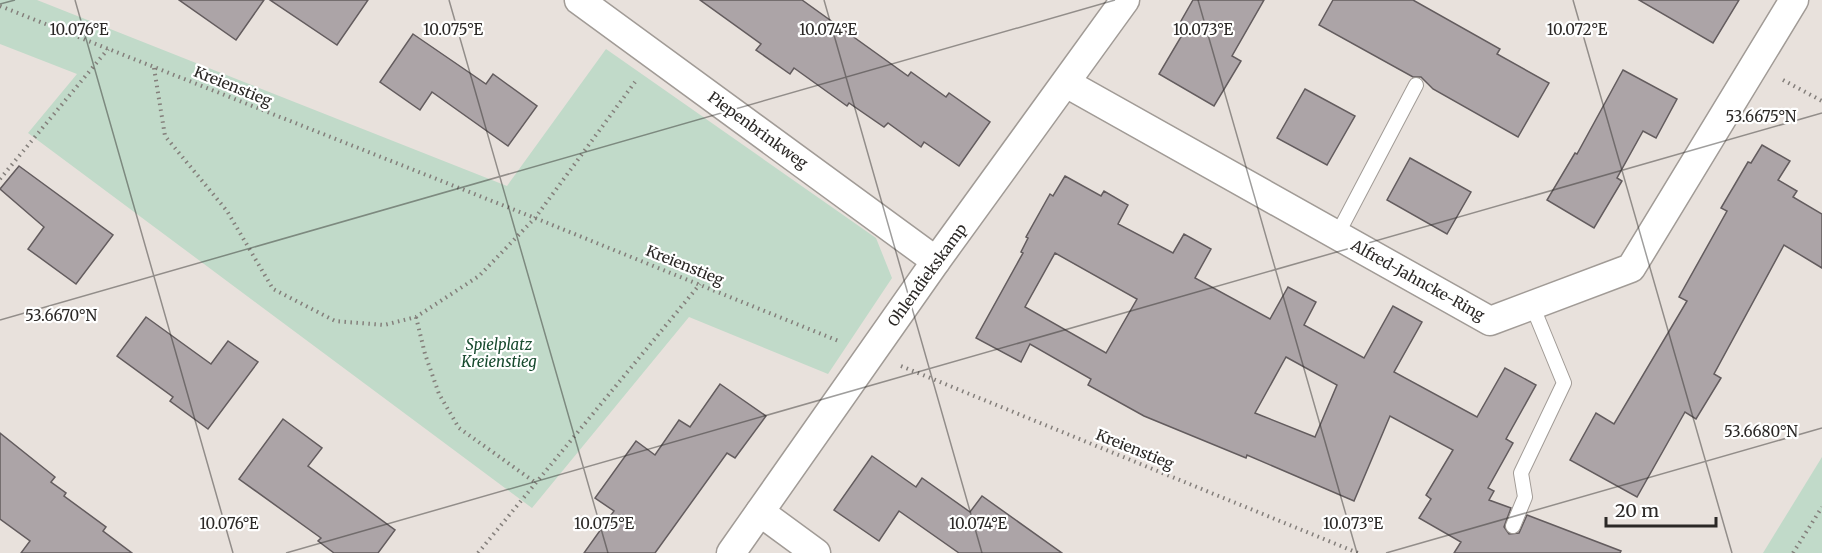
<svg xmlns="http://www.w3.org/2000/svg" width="1822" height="553" font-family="Merriweather,serif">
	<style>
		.green { fill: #c1dac9 }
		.building { fill: #aca4a7; stroke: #635c5e; stroke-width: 1.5; fill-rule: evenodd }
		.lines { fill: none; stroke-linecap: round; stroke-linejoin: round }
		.lane-casing { stroke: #a19b96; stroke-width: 16 }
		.street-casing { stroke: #a19b96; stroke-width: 31 }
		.path { stroke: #847f7b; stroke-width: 4; stroke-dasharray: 1.5 4.5; stroke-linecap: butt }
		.lane { stroke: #fff; stroke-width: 14 }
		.street { stroke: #fff; stroke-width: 28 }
		.ticks { fill: none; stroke: #2b2826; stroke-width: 1.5; stroke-opacity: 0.45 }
		.labels { text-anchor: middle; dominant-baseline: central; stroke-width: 4.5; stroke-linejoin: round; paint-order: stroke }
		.street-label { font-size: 15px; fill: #2b2826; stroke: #fff }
		.park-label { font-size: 15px; font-style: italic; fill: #174a2e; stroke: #fff }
		.ticks-label { font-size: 15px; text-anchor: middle; fill: #2b2826; stroke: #fff; stroke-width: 4.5; stroke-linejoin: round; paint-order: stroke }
	</style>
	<rect width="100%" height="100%" fill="#e8e1dc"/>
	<g class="green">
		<polygon points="0,0 37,0 507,186 606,49 876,238 892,278 828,374 689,317 532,508 28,133 77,74 0,44"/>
		<polygon points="1822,457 1822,553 1763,553"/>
	</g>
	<g class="building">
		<polygon points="179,0 264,0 236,40"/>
		<polygon points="270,0 368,0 337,45"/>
		<polygon points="700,0 802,0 908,76 911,72 946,97 949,93 990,122 959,166 924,142 921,147 888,123 884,127 849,103 847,106 794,68 790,74 756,50 761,44"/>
		<polygon points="1193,0 1264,0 1232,56 1241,61 1214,106 1159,74 1188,25 1181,21"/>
		<polygon points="1333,0 1413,0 1500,49 1497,54 1549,83 1518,137 1433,89 1421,77 1413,77 1319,25"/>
		<polygon points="1639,0 1739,0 1713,43"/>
		<polygon points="413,34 486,84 493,74 537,106 508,146 432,92 420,110 380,82"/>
		<polygon points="1623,70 1677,99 1656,138 1643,131 1617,178 1622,181 1594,228 1547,200 1575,153 1577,154"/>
		<polygon points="1305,89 1355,116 1327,165 1277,138"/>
		<polygon points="1762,145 1790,161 1778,180 1797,191 1793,197 1822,214 1822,268 1784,245 1714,374 1721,378 1696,419 1685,412 1637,497 1570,460 1596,413 1614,424 1687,301 1679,297 1727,211 1721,208 1748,162 1751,163"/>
		<polygon points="1410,158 1471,192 1447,234 1387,200"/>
		<polygon points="19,166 113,235 76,284 28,249 44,227 0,189"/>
		<path d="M1065,176L1101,196L1104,191L1128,205L1118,224L1173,253L1184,234L1211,249L1195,278L1270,319L1288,287L1316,302L1304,325L1364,358L1393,306L1422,322L1394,372L1477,417L1505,368L1536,385L1506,439L1513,443L1488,488L1494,491L1489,500L1511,508L1504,527L1509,534L1519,533L1527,515L1621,551L1620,553H1454L1461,542L1419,518L1431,499L1426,495L1453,450L1390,416L1354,501L1247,455L1246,458L1144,416L1088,385L1091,379L1030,344L1021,362L976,338L1023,253L1021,252L1028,238L1026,237L1050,194L1053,196ZM1055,253L1137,299L1106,353L1025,307ZM1286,357L1337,385L1315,437L1255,413Z"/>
		<polygon points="146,317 211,364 228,341 258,362 208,429 170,401 173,397 117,356"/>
		<polygon points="720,384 766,416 735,458 727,453 655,553 584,553 614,511 595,498 636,441 655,455 679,420 690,427"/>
		<polygon points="283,419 322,448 308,466 395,530 378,553 334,553 318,541 321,538 239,479"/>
		<polygon points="0,433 55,477 51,482 66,493 64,496 106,527 103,531 132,553 21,553 30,541 0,519"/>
		<polygon points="872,456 916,487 922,478 970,512 982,496 1062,553 959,553 899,511 879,541 834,510"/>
	</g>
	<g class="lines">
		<g class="lane-casing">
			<g id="lane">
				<polyline points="1337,235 1416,85"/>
				<polyline points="1513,526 1525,497 1521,473 1564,383 1532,305"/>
			</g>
		</g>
		<g class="street-casing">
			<g id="street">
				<polyline points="579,0 936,261"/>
				<polyline points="1066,83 1490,321 1631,268 1794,0"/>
				<polyline points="760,512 816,553"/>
				<polyline points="731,553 936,261 1125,0"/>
			</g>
		</g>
		<g class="path">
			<polyline points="0,6 535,218 841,342"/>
			<polyline points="154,68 165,136 227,211 273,289 335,321 384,325 416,317 479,276 535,218 635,82"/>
			<polyline points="1783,80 1822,101"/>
			<polyline points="0,179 108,49"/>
			<polyline points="416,317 425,354 439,394 459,428 536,483"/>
			<polyline points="901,366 1358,553"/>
			<polyline points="478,553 700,284"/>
			<polyline points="1793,553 1822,507"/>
		</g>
		<use href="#lane" class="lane"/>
		<use href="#street" class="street"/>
	</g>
	<path class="ticks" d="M75,0L233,553M449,0L608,553M824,0L982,553M1198,0L1357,553M1573,0L1732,553M0,4L15,0M0,320L1115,0M286,553L1822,113M1386,553L1822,428"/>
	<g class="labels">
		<g class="street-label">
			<text transform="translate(233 86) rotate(22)">Kreienstieg</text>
			<text transform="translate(758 130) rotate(36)">Piepenbrinkweg</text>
			<text transform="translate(685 265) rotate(22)">Kreienstieg</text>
			<text transform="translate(927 275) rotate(-54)">Ohlendiekskamp</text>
			<text transform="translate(1418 280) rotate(29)">Alfred-Jahncke-Ring</text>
			<text transform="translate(1135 449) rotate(22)">Kreienstieg</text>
		</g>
		<g class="park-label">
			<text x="499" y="344">Spielplatz<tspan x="499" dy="17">Kreienstieg</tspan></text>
		</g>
	</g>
	<g class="ticks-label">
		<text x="79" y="35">10.076°E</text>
		<text x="453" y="35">10.075°E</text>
		<text x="828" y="35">10.074°E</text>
		<text x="1203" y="35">10.073°E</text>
		<text x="1577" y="35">10.072°E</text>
		<text x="1761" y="122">53.6675°N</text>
		<text x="61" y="321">53.6670°N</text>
		<text x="1761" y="437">53.6680°N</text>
		<text x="229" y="529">10.076°E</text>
		<text x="604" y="529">10.075°E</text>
		<text x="978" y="529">10.074°E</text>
		<text x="1353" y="529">10.073°E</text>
	</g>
	<path d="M1606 517v9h110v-9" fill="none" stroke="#2b2826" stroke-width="3"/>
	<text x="1615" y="517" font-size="18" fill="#2b2826" stroke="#ffffff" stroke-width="4.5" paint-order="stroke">20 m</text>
</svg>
